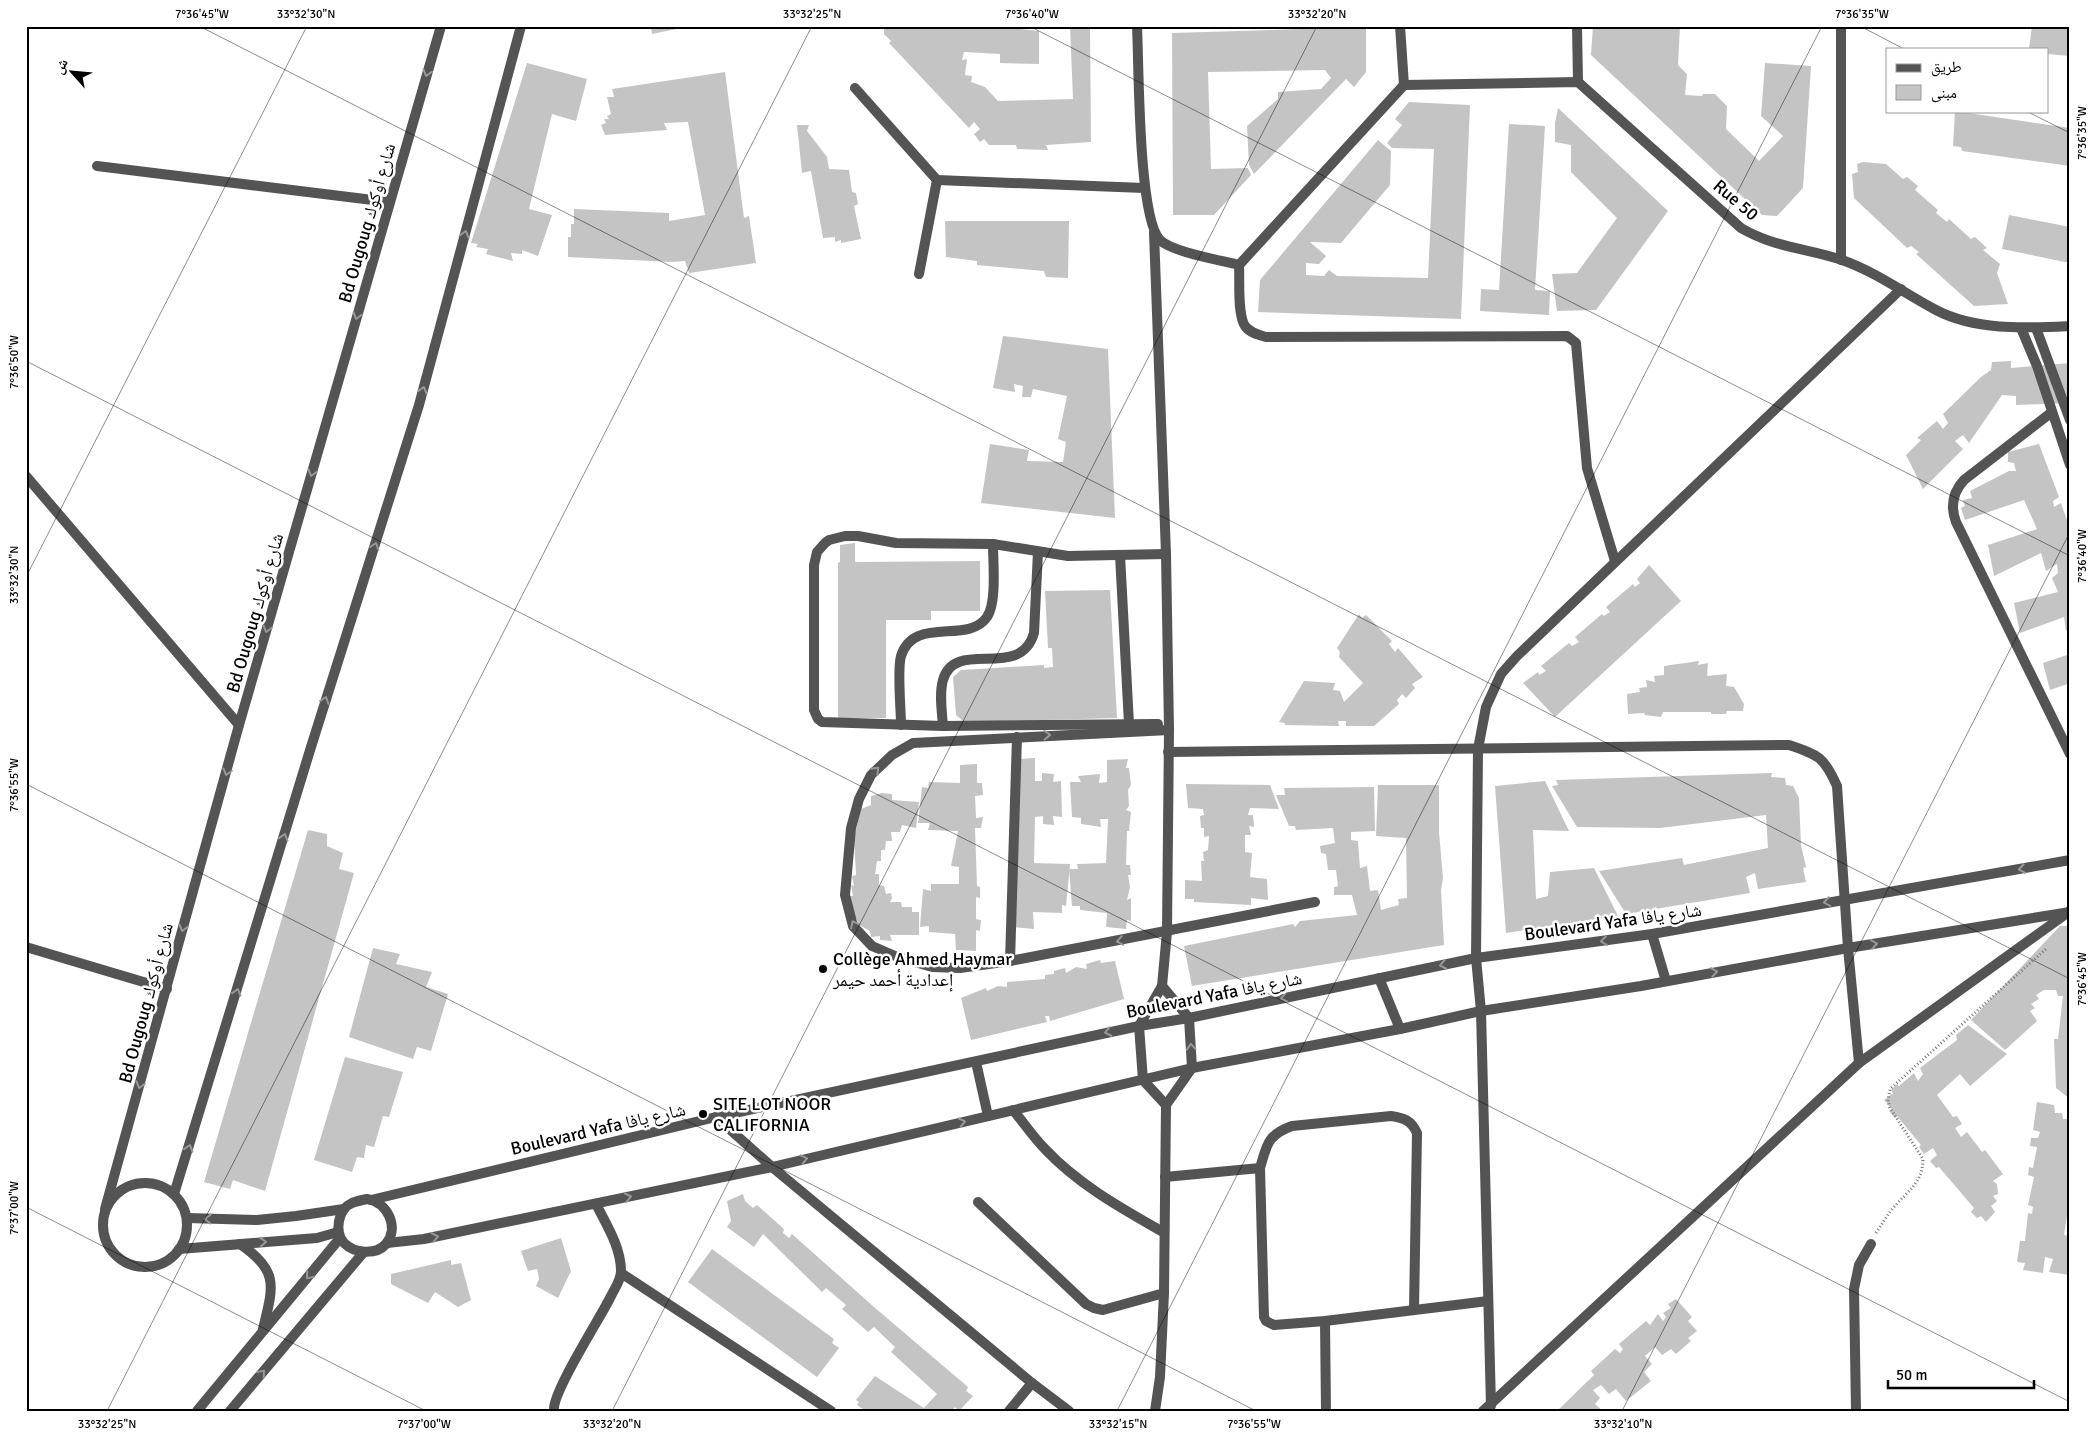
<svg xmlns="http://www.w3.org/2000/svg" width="2096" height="1437" font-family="Signika,'Noto Naskh Arabic',sans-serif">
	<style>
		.building { fill: #c4c4c4 }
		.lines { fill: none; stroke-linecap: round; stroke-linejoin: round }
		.path { stroke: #767676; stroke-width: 3; stroke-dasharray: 1 2.5; stroke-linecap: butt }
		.minor { stroke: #545454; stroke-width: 10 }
		.tertiary { stroke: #545454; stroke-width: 10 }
		.oneway { stroke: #989898 }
		.ticks { fill: none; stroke: #000; stroke-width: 1; stroke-opacity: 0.45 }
		.poi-dot { fill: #000; stroke: #fff; stroke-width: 2 }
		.labels { text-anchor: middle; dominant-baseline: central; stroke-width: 5; stroke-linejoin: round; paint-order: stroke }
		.street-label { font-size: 18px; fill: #000; stroke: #fff }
		.poi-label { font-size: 18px; fill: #000; stroke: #fff; text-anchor: start }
		.neatline { fill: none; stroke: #000; stroke-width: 2 }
		.ticks-label { font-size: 12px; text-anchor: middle; fill: #000 }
	</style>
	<rect width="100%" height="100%" fill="#fff"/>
	<g class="building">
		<polygon points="651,26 686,26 686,27 652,34"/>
		<polygon points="884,26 893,26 896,29 898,26 995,26 1039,31 1039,64 1000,63 1000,54 964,52 962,60 967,59 965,75 972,76 971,82 985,87 998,101 1073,99 1070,26 1090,26 1091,142 1046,145 1048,150 1017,149 1016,145 989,145 984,139 980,142 974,134 980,129 974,122 969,128 889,43 891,41 884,34"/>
		<polygon points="1593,26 1680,26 1678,65 1687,74 1685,95 1702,96 1703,94 1715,94 1727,106 1726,129 1759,161 1783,136 1761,116 1765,63 1811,66 1803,188 1777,216 1762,215 1591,55"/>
		<polygon points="2032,26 2070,26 2070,56 2047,54 2047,49 2029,49"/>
		<polygon points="1366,27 1366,72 1354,87 1346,79 1254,174 1249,165 1247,126 1278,99 1278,92 1321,89 1331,78 1325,70 1208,72 1211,169 1248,168 1251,175 1214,215 1173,215 1172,33"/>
		<polygon points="527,63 587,79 576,121 552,114 529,209 552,215 538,256 522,250 522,254 511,253 513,261 486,254 488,249 476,247 478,244 471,243"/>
		<polygon points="725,72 744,218 749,216 756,263 689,273 685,261 672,262 568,257 568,237 571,237 571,224 574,224 574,209 669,213 669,221 705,215 688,122 664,123 667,130 605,135 601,125 606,123 604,119 609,119 607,116 611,114 607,97 614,97 612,89"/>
		<polygon points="1409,102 1470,105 1461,319 1258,312 1260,280 1378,140 1391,151 1390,185 1341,243 1310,242 1326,256 1319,264 1306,263 1306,275 1324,276 1329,270 1337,276 1428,278 1434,149 1392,148 1387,143 1402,125 1395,119"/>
		<polygon points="1558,108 1668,211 1596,310 1557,311 1552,274 1577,273 1617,218 1571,172 1571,145 1555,142 1555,123"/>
		<polygon points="1955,111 2070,128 2070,166 1962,151 1961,147 1953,146"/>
		<polygon points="1509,124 1545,126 1535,290 1550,291 1549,315 1480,311 1481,289 1499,290"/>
		<polygon points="797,125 809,125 807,131 827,157 829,169 849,170 852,192 856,193 858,204 854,206 861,239 841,243 841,240 835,242 835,237 823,238 811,171 802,173"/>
		<polygon points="1863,162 1886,164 1903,179 1907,177 1918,186 1915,190 1938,210 1936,213 1947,222 1949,219 1971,239 1975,237 1987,248 1983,250 2000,264 1997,273 2008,304 1974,306 1916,254 1919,252 1911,246 1907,248 1854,198 1852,174 1858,172 1857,164"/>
		<polygon points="2009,215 2070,227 2070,263 2002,249"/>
		<polygon points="945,221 1069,221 1068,278 1046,277 1044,271 977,265 977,261 946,257"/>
		<polygon points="1003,336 1108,349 1115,518 981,503 990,444 1029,450 1027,461 1063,462 1066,442 1058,439 1067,396 1033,389 1031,397 1022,397 1023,386 1014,384 1015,392 993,388"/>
		<polygon points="2011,361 2011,368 2070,363 2070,403 2016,405 2016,396 2002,395 1969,443 1963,435 1955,441 1963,449 1923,489 1906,455 1921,440 1917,438 1937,421 1943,429 1948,423 1943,414 1981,377 1991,370 1992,362"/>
		<polygon points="2039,444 2059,497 2053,501 2054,507 2061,503 2070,529 2070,629 2066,631 2064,617 2020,633 2014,603 2058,592 2052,578 2058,573 2057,564 2046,571 2041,553 1994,576 1988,545 2037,529 2024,500 1965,520 1961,508 1965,506 1963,500 1972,498 1970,491 2009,471 2016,471 2014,463 2008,462 2008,452"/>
		<polygon points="855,543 855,562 980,561 980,611 931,611 931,620 886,620 886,718 838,718 838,563 840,562 840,545"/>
		<polygon points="1649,565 1681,601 1555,717 1523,683 1538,672 1539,675 1546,671 1541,666 1569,643 1572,646 1579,642 1575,637 1602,614 1604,616 1610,612 1606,607 1633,584 1635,587 1640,583 1637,579"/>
		<polygon points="1110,590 1117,718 964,722 956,715 953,677 961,670 1044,665 1044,668 1053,667 1052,648 1048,648 1045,591"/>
		<polygon points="1359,614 1362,618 1366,615 1392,641 1389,644 1395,652 1398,648 1423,677 1412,684 1415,688 1406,698 1402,694 1397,700 1399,704 1374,726 1346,726 1346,721 1338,721 1339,726 1285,725 1285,723 1279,722 1304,681 1335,683 1333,690 1340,691 1344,702 1363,683 1339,657 1340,652 1337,648"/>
		<polygon points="2070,654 2070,683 2050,690 2043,663"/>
		<polygon points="1699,661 1698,665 1708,663 1707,676 1727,674 1726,686 1734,687 1744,704 1743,711 1727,711 1726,714 1711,714 1711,712 1663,712 1661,717 1645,715 1644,713 1628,714 1627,694 1640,692 1639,688 1647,687 1646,680 1655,682 1654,676 1664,675 1664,666"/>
		<polygon points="1035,758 1035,781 1042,781 1042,773 1054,774 1053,782 1061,781 1062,817 1053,816 1054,825 1043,824 1043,816 1035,817 1034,863 1070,864 1066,906 1062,905 1062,913 1033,912 1034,929 1014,927 1019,759"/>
		<polygon points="1128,759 1126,768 1129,768 1131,785 1128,790 1129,806 1126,810 1131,812 1129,831 1127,831 1126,865 1130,865 1131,875 1128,875 1130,887 1127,900 1131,898 1131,921 1127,920 1126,929 1106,927 1107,913 1080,910 1080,906 1072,906 1069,869 1078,869 1077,864 1106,863 1108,819 1100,819 1101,827 1081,824 1081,818 1072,817 1070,782 1081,782 1078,776 1100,774 1099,783 1107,782 1107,760"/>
		<polygon points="977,764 977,783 982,783 983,795 975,796 976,818 983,817 981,828 975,828 977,886 980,887 980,898 976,897 976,919 981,920 980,931 976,930 976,951 956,950 955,934 929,932 929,926 920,927 923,889 931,891 931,884 959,884 959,867 951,866 958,831 928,830 930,823 918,823 922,787 928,788 929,782 960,783 960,765"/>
		<polygon points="1772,773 1771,777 1785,778 1786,785 1793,786 1799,798 1801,845 1806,867 1803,868 1806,882 1758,889 1755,873 1746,877 1750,893 1626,914 1599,871 1682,858 1684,865 1768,848 1766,815 1660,828 1577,827 1552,786 1558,785 1556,780"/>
		<polygon points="1545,781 1569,831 1533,830 1536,899 1548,896 1550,872 1594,868 1618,916 1506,933 1495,786"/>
		<polygon points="1186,784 1270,785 1279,809 1250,808 1248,815 1253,815 1254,827 1249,826 1251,835 1245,835 1245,852 1252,853 1250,877 1267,879 1268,900 1251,898 1251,905 1194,902 1194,899 1185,899 1185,880 1202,881 1201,861 1204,861 1203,852 1208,850 1209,836 1204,837 1204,828 1201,828 1200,816 1204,815 1203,809 1188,808"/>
		<polygon points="1378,785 1439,785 1439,832 1443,878 1441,890 1444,945 1192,986 1184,946 1293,924 1295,927 1300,921 1357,915 1352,895 1334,895 1334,887 1338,886 1336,870 1328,870 1326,854 1321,853 1320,846 1335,843 1333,828 1296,830 1295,826 1289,826 1276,795 1285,795 1284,788 1374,787 1375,831 1351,832 1351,840 1358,841 1360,868 1367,866 1370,891 1378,890 1381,910 1399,905 1398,899 1407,898 1406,838 1376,836"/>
		<polygon points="882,793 892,794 892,800 919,802 916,828 902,825 900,832 891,832 892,841 886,841 885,850 881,850 881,861 877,861 875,874 879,874 879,885 884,886 886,894 891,893 892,898 890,902 901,902 902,907 912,907 912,912 919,912 919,935 890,935 892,941 880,940 880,936 871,937 870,931 859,925 856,918 847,915 848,896 853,896 851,885 854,886 852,876 856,875 854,838 861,809 871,805 871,796"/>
		<polygon points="308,830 327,834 327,846 343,853 339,869 354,873 265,1191 233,1180 230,1189 204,1182"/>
		<polygon points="2060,926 2070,926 2070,1099 2056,1088 2054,1039 2058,1039 2063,996 2058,996 2056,990 2044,990 2036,995 2039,999 2031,1004 2035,1008 2030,1011 2037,1021 2005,1050 1971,1020"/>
		<polygon points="373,948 400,954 396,964 432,972 426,987 448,994 431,1051 417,1047 413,1059 349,1037"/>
		<polygon points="1100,960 1101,963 1115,961 1124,999 1050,1021 1049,1016 1045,1016 1047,1022 971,1040 961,998 986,988 987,991 998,986 1007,987 1007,982 1045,979 1045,975 1054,974 1054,971 1065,968 1066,973 1076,967 1087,969 1086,964"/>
		<polygon points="1968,1025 2007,1054 1970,1086 1960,1074 1937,1095 1953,1117 1957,1116 1962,1124 1955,1128 1961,1137 1967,1132 1982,1152 1985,1150 2003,1174 1993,1181 1997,1184 1998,1194 1993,1196 1997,1201 1991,1206 1995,1212 1986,1222 1981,1216 1977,1218 1971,1212 1974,1208 1939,1167 1936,1168 1930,1161 1937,1155 1933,1148 1924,1154 1919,1147 1921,1145 1897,1116 1895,1118 1889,1111 1892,1109 1884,1100 1893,1093 1891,1090 1897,1084 1899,1086 1914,1073 1918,1081 1923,1074 1920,1068 1957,1040 1956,1035"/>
		<polygon points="345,1057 403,1072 389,1117 383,1116 374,1147 366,1145 364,1158 357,1157 352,1172 314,1160"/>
		<polygon points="2037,1102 2054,1105 2055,1113 2062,1113 2063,1119 2070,1119 2070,1196 2064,1235 2070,1236 2070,1275 2049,1272 2053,1259 2045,1257 2043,1273 2023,1270 2025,1263 2017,1262 2020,1241 2025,1241 2028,1213 2032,1214 2033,1207 2028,1205 2034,1177 2028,1175 2029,1167 2033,1168 2037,1147 2030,1146 2031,1138 2038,1138 2040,1132 2033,1130"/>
		<polygon points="743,1194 745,1201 753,1208 757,1205 784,1229 783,1233 789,1238 792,1234 874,1307 968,1387 966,1391 973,1396 959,1411 955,1407 952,1411 866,1411 857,1405 859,1402 856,1400 875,1376 924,1408 937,1394 891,1352 895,1347 874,1327 868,1332 842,1309 846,1305 826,1288 822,1292 763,1234 754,1247 727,1227 731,1221 727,1201"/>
		<polygon points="561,1238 571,1271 558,1298 536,1286 539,1279 537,1269 528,1271 521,1251"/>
		<polygon points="712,1249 834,1339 832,1343 839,1348 817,1377 688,1282"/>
		<polygon points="451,1260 451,1265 461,1263 471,1300 458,1307 435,1292 428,1303 391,1284 391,1274"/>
		<polygon points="1676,1299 1692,1317 1688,1321 1697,1331 1688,1338 1691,1341 1676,1354 1671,1349 1662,1355 1655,1347 1645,1356 1652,1364 1644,1372 1651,1381 1626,1401 1616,1389 1609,1394 1601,1385 1593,1390 1600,1398 1595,1404 1603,1411 1557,1411 1594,1375 1591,1371 1615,1349 1620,1353 1623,1349 1619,1344 1646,1321 1650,1325 1658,1314 1663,1321 1666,1317 1663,1313 1671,1308 1668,1304"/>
	</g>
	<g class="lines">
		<path class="path" d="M1876,1233C1882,1224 1887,1215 1894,1207C1908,1191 1923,1182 1923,1159L1890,1108L1888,1101L1890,1089L2047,948"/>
		<g class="minor">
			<path d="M1137,26C1139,64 1138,218 1160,240C1172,252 1220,260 1239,265L1404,85"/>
			<polyline points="1400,26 1404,85"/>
			<polyline points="1577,26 1578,82"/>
			<path d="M1404,85L1578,82L1741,228C1775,248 1807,248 1842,260C1876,272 1904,293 1936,310C1976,331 2026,328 2070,326"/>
			<polyline points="855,88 937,180"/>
			<polyline points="1154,233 1166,554 1169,730 1167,932 1162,986 1139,1026 1143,1080 1166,1105"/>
			<polyline points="1841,260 1841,26"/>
			<path d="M1239,265C1240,280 1237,314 1245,326C1250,333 1259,335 1266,337L1567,336L1576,343L1587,468L1615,561"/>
			<polyline points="919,274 937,180 1144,188"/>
			<polyline points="2021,328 2037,366 2070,465"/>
			<polyline points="2036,328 2070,420"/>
			<path d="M2052,412L1964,480C1953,492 1950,506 1956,522L2070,754"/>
			<polyline points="26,476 239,725"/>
			<polyline points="1120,555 1129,724"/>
			<polyline points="1158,724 943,726 822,722 818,719 814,710 814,565 817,552 825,543 829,540 845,536 858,536 896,543 993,544 1068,556 1166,554"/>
			<path d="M901,725C901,709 897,670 901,656C914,615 968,645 987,617C997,603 993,562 993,544"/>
			<path d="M943,726C942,712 939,694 943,680C955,637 1020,682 1034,633L1038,552"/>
			<polyline points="1169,730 913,743 892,755 871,775 859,799 851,828 845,895 853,926 872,946 895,956 932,967 960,968 1010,961 1315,902"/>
			<path d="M1168,752L1789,745C1819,755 1824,757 1837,786L1848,948L1859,1063L1483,1411"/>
			<polyline points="1652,934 1666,981"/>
			<polyline points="26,947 167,989"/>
			<polyline points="1010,961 1017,737"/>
			<polyline points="1379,978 1400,1029"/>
			<polyline points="976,1062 988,1116"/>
			<polyline points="1859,1063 2070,911"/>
			<path d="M1013,1110C1024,1123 1033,1137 1045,1149C1079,1185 1121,1208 1163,1232"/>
			<polyline points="716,1117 772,1167 1032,1383 1069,1411"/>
			<path d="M1260,1168C1267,1145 1267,1135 1292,1126L1391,1116C1404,1118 1411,1120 1417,1133L1414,1310"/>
			<polyline points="1165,1177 1260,1168 1264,1317 1266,1321 1274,1325 1325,1321 1488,1301"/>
			<polyline points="978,1202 1086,1304 1094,1308 1103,1310 1164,1293"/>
			<polyline points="621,1273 831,1411"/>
			<polyline points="1325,1321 1326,1411"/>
			<polyline points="1491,1406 1481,1011 1476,958 1478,749 1486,707 1501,674 1517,656 1901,289"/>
			<path d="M554,1411C551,1394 601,1317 611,1296C615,1288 621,1280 621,1271C621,1247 606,1224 596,1204"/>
			<polyline points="1009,1411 1032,1383"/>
			<polyline points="1155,1411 1160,1377 1164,1293 1166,1105 1192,1068 1189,1018 1162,986"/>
			<polyline points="1856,1411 1854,1289 1859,1265 1871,1244"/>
		</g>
		<g class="tertiary">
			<polyline points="97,166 389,202"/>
			<circle cx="145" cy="1225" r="42"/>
			<polyline points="174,1194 311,747 419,405 521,26"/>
			<path d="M367,1199C387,1202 400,1227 386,1244C375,1256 354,1253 344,1243C334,1232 338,1209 352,1203C357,1201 362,1200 367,1199Z"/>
			<polyline points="371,1200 716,1117 1139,1026 1189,1018 1476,958 1652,934 2070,860"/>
			<polyline points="105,1209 239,725 441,26"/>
			<polyline points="187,1218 257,1220 296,1216 344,1209"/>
			<polyline points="387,1243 424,1239 772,1167 1192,1068 1400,1029 1481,1011 1641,986 1848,948 2070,912"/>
			<path d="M240,1244C280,1271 273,1287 263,1329"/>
			<polyline points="179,1249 317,1238 338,1232"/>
			<polyline points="197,1411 340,1238"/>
			<polyline points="230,1411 363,1253"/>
		</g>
	</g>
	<defs><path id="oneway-chevron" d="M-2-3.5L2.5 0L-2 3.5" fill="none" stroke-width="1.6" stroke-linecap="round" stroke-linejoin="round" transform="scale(1.25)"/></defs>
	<g class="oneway">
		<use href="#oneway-chevron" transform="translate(427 73) rotate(106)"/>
		<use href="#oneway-chevron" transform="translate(465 234) rotate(-75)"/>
		<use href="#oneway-chevron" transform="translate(357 316) rotate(106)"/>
		<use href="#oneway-chevron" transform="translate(423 390) rotate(-75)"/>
		<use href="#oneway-chevron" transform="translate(312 473) rotate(106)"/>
		<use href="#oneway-chevron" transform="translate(375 546) rotate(-72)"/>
		<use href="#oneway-chevron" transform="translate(267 629) rotate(106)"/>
		<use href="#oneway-chevron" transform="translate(325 700) rotate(-72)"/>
		<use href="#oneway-chevron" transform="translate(1047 735) rotate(-2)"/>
		<use href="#oneway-chevron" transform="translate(876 770) rotate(-45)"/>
		<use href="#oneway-chevron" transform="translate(227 772) rotate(105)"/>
		<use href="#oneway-chevron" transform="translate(284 837) rotate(-73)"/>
		<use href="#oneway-chevron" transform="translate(2022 869) rotate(170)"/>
		<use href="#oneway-chevron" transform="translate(1827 902) rotate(170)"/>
		<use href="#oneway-chevron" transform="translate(854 924) rotate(-117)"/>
		<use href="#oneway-chevron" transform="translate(183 928) rotate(105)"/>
		<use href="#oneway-chevron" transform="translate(1120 941) rotate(169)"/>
		<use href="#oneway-chevron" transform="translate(1604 941) rotate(173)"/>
		<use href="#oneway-chevron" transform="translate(1874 944) rotate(-9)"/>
		<use href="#oneway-chevron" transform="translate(1443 965) rotate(168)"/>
		<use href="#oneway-chevron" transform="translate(1714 972) rotate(-10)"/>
		<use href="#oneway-chevron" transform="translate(237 992) rotate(-73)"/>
		<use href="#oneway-chevron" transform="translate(1284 998) rotate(168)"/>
		<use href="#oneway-chevron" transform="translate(1108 1032) rotate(168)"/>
		<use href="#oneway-chevron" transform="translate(1191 1047) rotate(-94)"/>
		<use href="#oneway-chevron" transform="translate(140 1085) rotate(106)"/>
		<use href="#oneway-chevron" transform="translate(962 1122) rotate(-13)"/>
		<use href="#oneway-chevron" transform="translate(189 1148) rotate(-73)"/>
		<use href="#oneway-chevron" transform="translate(804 1159) rotate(-13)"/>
		<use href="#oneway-chevron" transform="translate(628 1197) rotate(-12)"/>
		<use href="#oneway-chevron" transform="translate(208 1219) rotate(-179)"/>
		<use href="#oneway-chevron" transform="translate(435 1237) rotate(-12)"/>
		<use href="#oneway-chevron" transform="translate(263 1242) rotate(-4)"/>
		<use href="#oneway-chevron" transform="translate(309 1276) rotate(130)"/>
		<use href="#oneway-chevron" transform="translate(262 1373) rotate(-50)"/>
	</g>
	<path class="ticks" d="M199,26L2070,979M1029,26L2070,556M1860,26L1904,49M2026,111L2070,133M26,361L2070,1402M26,577L307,26M26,784L1256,1411M26,1207L426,1411M107,1411L812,26M612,1411L1317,26M1117,1411L1822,26M1622,1411L2070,532"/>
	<g class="poi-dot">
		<circle cx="823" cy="969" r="5"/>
		<circle cx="703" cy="1114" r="5"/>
	</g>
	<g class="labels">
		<g class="street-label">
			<text transform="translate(1736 200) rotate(40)">Rue 50</text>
			<text transform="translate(367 223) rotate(-74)">Bd Ougoug شارع أوكوك</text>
			<text transform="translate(255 613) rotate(-74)">Bd Ougoug شارع أوكوك</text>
			<text transform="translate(1613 922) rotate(-8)">Boulevard Yafa شارع يافا</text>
			<text transform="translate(1214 995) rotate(-11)">Boulevard Yafa شارع يافا</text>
			<text transform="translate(146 1003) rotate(-75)">Bd Ougoug شارع أوكوك</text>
			<text transform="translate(598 1129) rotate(-13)">Boulevard Yafa شارع يافا</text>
		</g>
		<g class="poi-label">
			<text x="833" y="959">Collège Ahmed Haymar<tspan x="833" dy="21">إعدادية أحمد حيمر</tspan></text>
			<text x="713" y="1104">SITE LOT NOOR<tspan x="713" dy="21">CALIFORNIA</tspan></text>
		</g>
	</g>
	<rect width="2096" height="1437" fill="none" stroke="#ffffff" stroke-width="55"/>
	<rect x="1886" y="48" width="162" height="65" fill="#ffffff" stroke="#999999"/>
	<rect x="1896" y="64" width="25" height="8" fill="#545454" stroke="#999999"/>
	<text x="1931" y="72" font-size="15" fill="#000000">طريق</text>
	<rect x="1896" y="85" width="25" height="15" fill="#c4c4c4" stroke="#999999"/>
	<text x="1931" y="98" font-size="15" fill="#000000">مبنى</text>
	<g transform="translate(72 72) rotate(297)" stroke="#ffffff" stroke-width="4" paint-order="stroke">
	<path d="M0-4L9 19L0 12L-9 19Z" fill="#000000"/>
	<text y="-8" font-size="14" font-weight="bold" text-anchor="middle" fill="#000000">ش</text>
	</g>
	<path d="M1888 1380v8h146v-8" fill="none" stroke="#000000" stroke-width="2.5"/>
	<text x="1896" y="1380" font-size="15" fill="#000000" stroke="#ffffff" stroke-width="4" paint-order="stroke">50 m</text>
	<rect x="28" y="28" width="2040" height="1382" class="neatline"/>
	<g class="ticks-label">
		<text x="202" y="18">7°36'45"W</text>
		<text x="306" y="18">33°32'30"N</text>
		<text x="812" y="18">33°32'25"N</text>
		<text x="1032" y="18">7°36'40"W</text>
		<text x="1317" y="18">33°32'20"N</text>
		<text x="1862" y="18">7°36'35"W</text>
		<text transform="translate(2082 133) rotate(-90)" y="4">7°36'35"W</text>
		<text transform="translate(14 362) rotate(-90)" y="4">7°36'50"W</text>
		<text transform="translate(2082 556) rotate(-90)" y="4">7°36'40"W</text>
		<text transform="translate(14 575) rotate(-90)" y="4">33°32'30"N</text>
		<text transform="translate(14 785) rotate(-90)" y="4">7°36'55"W</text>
		<text transform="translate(2082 979) rotate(-90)" y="4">7°36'45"W</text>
		<text transform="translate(14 1208) rotate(-90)" y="4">7°37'00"W</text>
		<text x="107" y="1428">33°32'25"N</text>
		<text x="424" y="1428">7°37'00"W</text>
		<text x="612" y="1428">33°32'20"N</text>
		<text x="1118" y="1428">33°32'15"N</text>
		<text x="1254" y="1428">7°36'55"W</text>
		<text x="1623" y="1428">33°32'10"N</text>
	</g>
</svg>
